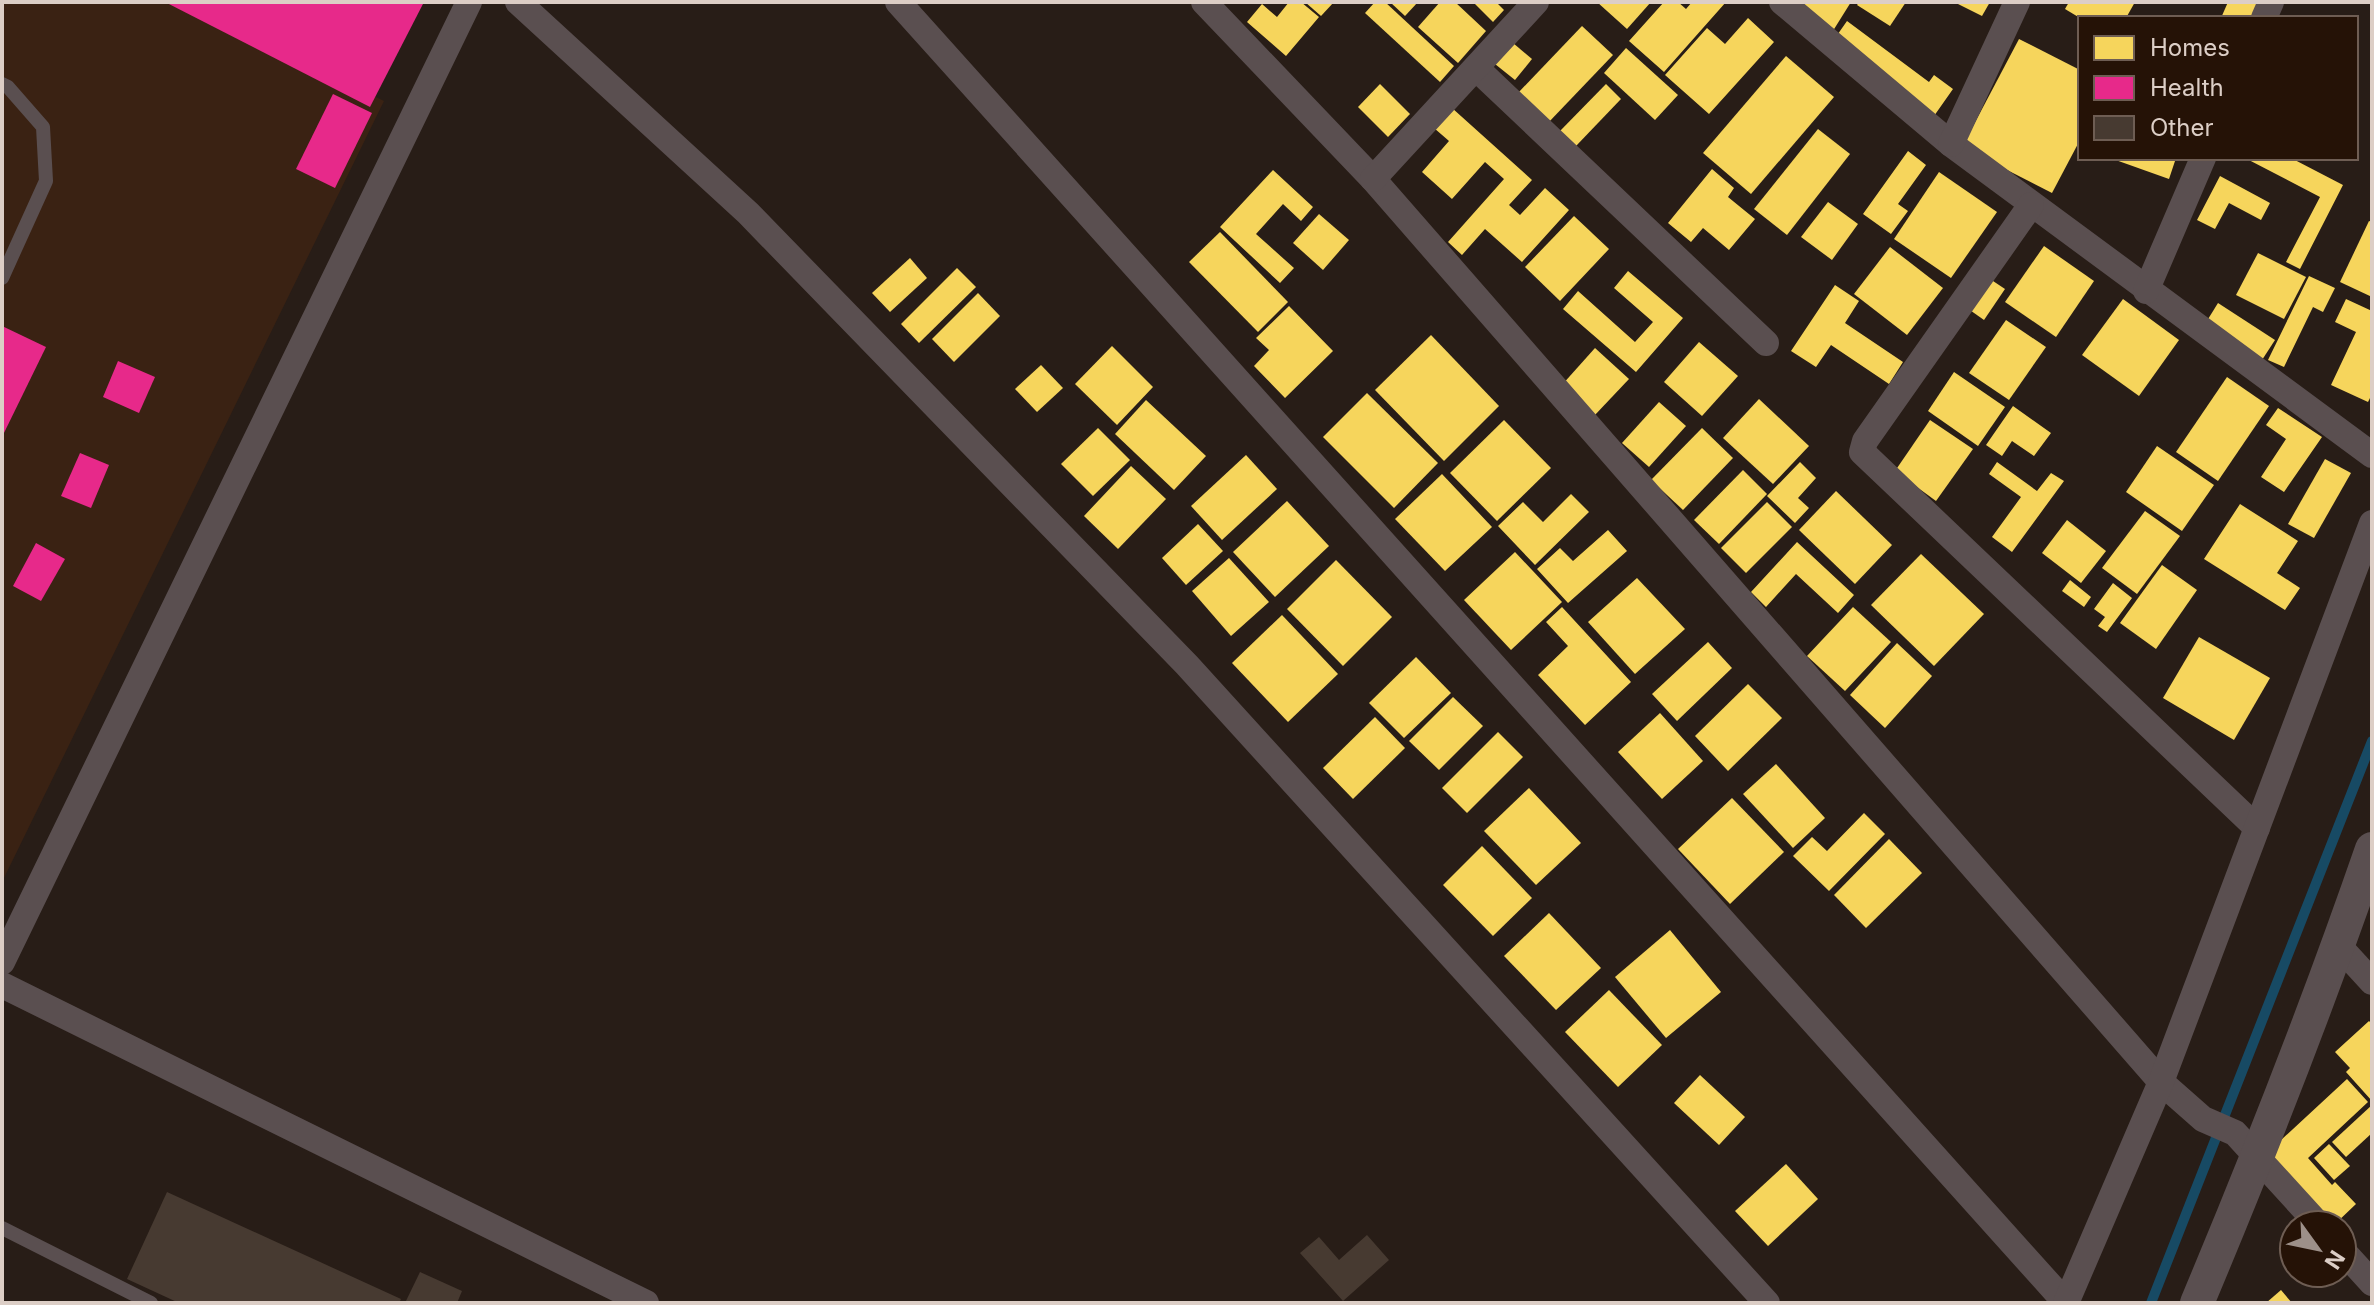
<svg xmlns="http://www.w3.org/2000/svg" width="2374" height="1305" font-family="Inter,sans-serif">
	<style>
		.built { fill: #3a2213 }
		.homes { fill: #f6d55c }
		.health { fill: #e7298a }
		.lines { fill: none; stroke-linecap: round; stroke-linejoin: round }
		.stream { stroke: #174a64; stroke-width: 10 }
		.building { fill: #473a31 }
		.service { stroke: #5a4f50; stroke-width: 14 }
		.minor { stroke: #5a4f50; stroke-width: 26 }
		.tertiary { stroke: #5a4f50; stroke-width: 34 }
	</style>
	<rect width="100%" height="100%" fill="#281d17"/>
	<polygon class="built" points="2,2 184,2 384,101 2,882"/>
	<g class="homes">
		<polygon points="1289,2 1301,2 1319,17 1286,56 1247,22 1262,4 1277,17"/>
		<polygon points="1305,2 1334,2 1321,16"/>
		<polygon points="1375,2 1385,2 1454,66 1440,82 1365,13"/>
		<polygon points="1390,2 1418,2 1405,16"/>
		<polygon points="1440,2 1455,2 1486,31 1458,63 1418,27"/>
		<polygon points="1473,2 1496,2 1504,10 1493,22"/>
		<polygon points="1597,2 1651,2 1627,29"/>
		<polygon points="1664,2 1678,2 1686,9 1692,2 1726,2 1664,72 1629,41"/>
		<polygon points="1796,2 1851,2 1831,34"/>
		<polygon points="1859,2 1906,2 1890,26 1857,5"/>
		<polygon points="1954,2 1990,2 1982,16"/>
		<polygon points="2069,2 2135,2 2126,18 2080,18 2065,9"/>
		<polygon points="2228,2 2261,2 2254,18 2221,18"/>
		<polygon points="1748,18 1774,42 1709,114 1665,75 1707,28 1725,44"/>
		<polygon points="1847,21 1929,82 1934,75 1953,89 1934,116 1833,41"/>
		<polygon points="1582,26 1613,55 1547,124 1517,94"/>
		<polygon points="2019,39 2080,70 2080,140 2052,193 1962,147"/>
		<polygon points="1513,43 1532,59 1515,80 1495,64"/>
		<polygon points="1626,48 1678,95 1655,120 1604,73"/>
		<polygon points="1786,56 1834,97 1751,194 1703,153"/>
		<polygon points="1380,84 1410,114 1388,137 1358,107"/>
		<polygon points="1606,84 1621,99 1576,146 1560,131"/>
		<polygon points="1452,108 1532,180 1509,205 1520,215 1545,188 1569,210 1522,262 1485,229 1462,255 1448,242 1504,179 1485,162 1452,199 1422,172 1449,141 1434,128"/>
		<polygon points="1818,129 1850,154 1787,235 1754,209"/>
		<polygon points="1908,151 1926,165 1898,204 1908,211 1891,234 1863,214"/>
		<polygon points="2110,158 2176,158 2169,179"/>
		<polygon points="2245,158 2291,158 2343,185 2300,269 2286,262 2320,197"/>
		<polygon points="1712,169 1734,188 1728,197 1755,219 1729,250 1703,228 1691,242 1668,223"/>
		<polygon points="1273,170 1313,207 1301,221 1283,204 1256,234 1294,268 1280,283 1220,227"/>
		<polygon points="1939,172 1997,212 1951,278 1894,239"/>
		<polygon points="2220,176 2270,203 2261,220 2229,203 2215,229 2197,220"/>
		<polygon points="1828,202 1858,224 1832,260 1801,237"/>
		<polygon points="1319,214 1349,240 1323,270 1293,243"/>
		<polygon points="1574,216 1609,249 1560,301 1525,267"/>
		<polygon points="2369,221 2372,222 2372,297 2340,282"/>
		<polygon points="1220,232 1288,302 1258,332 1189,262"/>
		<polygon points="2044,246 2094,281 2056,337 2005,302"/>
		<polygon points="1890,247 1943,288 1907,335 1854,294"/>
		<polygon points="2258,253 2306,277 2284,319 2236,295"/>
		<polygon points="910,258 927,278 890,312 872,293"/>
		<polygon points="957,268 976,287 919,343 901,324"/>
		<polygon points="1628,271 1683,318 1636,372 1563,309 1578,291 1635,342 1653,322 1614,288"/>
		<polygon points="2309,276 2335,288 2323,312 2313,307 2284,367 2268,360"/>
		<polygon points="1987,277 2005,289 1984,320 1967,308"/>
		<polygon points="1835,285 1859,301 1845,323 1903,362 1889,384 1831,345 1816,367 1791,351"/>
		<polygon points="978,293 1000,316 954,362 932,339"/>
		<polygon points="2123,299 2179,340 2139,396 2082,355"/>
		<polygon points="2346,299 2372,311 2372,394 2368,402 2331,385 2356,332 2335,322"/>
		<polygon points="2218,303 2275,340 2262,360 2205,324"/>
		<polygon points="1289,306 1333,351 1285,398 1254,366 1269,350 1256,338"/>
		<polygon points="2006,320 2046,347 2009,400 1969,373"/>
		<polygon points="1431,335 1499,406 1444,461 1375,390"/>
		<polygon points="1699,342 1738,376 1702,416 1664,382"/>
		<polygon points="1112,346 1153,387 1117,425 1075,384"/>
		<polygon points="1595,348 1629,379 1594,416 1561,386"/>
		<polygon points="1041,365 1063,388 1037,412 1015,389"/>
		<polygon points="1954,372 2005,407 1978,446 1928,411"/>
		<polygon points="2227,377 2269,406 2218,481 2176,452"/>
		<polygon points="1367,393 1438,463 1394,508 1323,437"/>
		<polygon points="1759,399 1809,446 1773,484 1723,438"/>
		<polygon points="1146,400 1206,456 1174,490 1115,434"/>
		<polygon points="1659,402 1686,426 1649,467 1622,443"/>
		<polygon points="2013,406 2051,433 2034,456 2012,441 2002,456 1986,445"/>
		<polygon points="2278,408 2322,437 2284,492 2261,477 2286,439 2266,425"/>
		<polygon points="1504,420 1551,468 1497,521 1450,473"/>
		<polygon points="1930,420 1973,449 1936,501 1895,471"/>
		<polygon points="1098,428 1130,460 1093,496 1061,464"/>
		<polygon points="1702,428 1733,458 1683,510 1651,480"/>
		<polygon points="2157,446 2214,485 2182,531 2126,492"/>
		<polygon points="1246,455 1277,489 1222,540 1191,506"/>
		<polygon points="2325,459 2351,473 2314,538 2288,524"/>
		<polygon points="1800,462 1816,478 1798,498 1809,508 1795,523 1767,496"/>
		<polygon points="1997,462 2037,491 2051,473 2064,481 2012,552 1992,537 2021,497 1989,474"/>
		<polygon points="1131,466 1166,499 1118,549 1084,516"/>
		<polygon points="1743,470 1767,494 1719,544 1694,520"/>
		<polygon points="1442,474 1492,527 1445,571 1395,519"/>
		<polygon points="1836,491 1892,545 1855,584 1799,530"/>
		<polygon points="1571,494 1589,512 1535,565 1498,526 1523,502 1543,522"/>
		<polygon points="1287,501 1329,546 1275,597 1233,552"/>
		<polygon points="1767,502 1792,527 1746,573 1721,548"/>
		<polygon points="2240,504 2298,541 2277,573 2300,588 2285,610 2204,559"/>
		<polygon points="2145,511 2180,536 2137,594 2102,568"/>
		<polygon points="2067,520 2106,551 2081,583 2042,553"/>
		<polygon points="1198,524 1223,551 1186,585 1162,558"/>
		<polygon points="1608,530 1627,551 1568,603 1537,569 1560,548 1573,561"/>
		<polygon points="1797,542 1854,595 1838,613 1796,574 1766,607 1751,592"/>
		<polygon points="1515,552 1562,602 1511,650 1464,600"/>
		<polygon points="1921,554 1984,614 1934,666 1871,605"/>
		<polygon points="1229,558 1269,602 1231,636 1192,591"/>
		<polygon points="1336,560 1392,617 1343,666 1287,609"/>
		<polygon points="2162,565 2197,590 2156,649 2120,623"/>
		<polygon points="1637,578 1685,629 1635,674 1588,622"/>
		<polygon points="2070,580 2091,597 2084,607 2062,591"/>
		<polygon points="2113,583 2132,598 2107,632 2098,626 2105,617 2094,609"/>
		<polygon points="1562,607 1631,682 1585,725 1538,675 1568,646 1546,622"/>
		<polygon points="1853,607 1891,642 1845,691 1807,656"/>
		<polygon points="1282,615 1338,674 1288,722 1232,663"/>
		<polygon points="2199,637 2270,678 2234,740 2163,698"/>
		<polygon points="1708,642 1732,668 1677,721 1652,694"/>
		<polygon points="1897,643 1932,676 1885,728 1850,695"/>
		<polygon points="1416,657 1451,693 1404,738 1369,703"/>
		<polygon points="1748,684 1782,718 1728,771 1695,736"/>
		<polygon points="1453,697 1483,726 1439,770 1409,741"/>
		<polygon points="1660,713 1703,761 1662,799 1618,752"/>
		<polygon points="1375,717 1405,748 1353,799 1323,768"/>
		<polygon points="1498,732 1523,757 1467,813 1442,788"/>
		<polygon points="1776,764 1825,818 1793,848 1743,794"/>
		<polygon points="1529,788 1581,843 1536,885 1484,831"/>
		<polygon points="1732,798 1784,852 1730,904 1678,849"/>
		<polygon points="1864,813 1885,834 1829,891 1793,856 1812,837 1827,851"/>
		<polygon points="1889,839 1922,873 1866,928 1834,895"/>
		<polygon points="1482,846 1532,898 1493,936 1443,885"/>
		<polygon points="1549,913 1601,968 1556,1010 1504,956"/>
		<polygon points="1670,930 1721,992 1666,1038 1615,977"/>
		<polygon points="1609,990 1662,1045 1618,1087 1565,1032"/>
		<polygon points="2369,1021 2372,1024 2372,1101 2346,1072 2350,1068 2335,1052"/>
		<polygon points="1700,1075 1745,1117 1719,1145 1674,1103"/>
		<polygon points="2347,1079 2368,1102 2308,1158 2332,1185 2335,1182 2356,1204 2334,1225 2327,1225 2267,1153"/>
		<polygon points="2372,1105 2372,1133 2346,1157 2332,1142"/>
		<polygon points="2329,1144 2350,1166 2334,1180 2314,1158"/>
		<polygon points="1786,1164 1818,1199 1768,1246 1735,1211"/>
		<polygon points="2281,1290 2292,1303 2266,1303"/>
	</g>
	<g class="health">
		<polygon points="165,2 424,2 370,107"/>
		<polygon points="333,94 372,113 335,188 296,169"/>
		<polygon points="2,326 46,347 2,437"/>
		<polygon points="118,361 155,377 139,413 103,397"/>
		<polygon points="80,453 109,465 91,508 61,496"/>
		<polygon points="36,543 65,559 41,601 13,586"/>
	</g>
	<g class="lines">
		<polyline class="stream" points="2151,1303 2372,741"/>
	</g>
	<g class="building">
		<polygon points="167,1192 401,1299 399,1303 179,1303 127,1279"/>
		<polygon points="1367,1235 1389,1260 1343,1301 1300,1253 1319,1237 1339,1260"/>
		<polygon points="420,1272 462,1291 457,1303 405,1303"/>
	</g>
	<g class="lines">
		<g class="service">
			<polyline points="2,84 8,87 43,127 46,181 2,278"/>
			<polyline points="2,1228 151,1303"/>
		</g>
		<g class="minor">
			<polyline points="518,2 748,213 1187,665 1767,1303"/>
			<polyline points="898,2 2066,1303"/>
			<polyline points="1204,2 1373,179 2161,1082 2203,1119 2235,1133 2319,1225"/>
			<polyline points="1782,2 1951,144 2372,455"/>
			<polyline points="2264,18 2271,2"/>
			<polyline points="1476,68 1766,343"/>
			<polyline points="1951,144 2017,2"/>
			<polyline points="1373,179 1536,2"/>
			<polyline points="2031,205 1865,441 1862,452 2257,828"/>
			<polyline points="2146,291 2203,158"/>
			<polyline points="2339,946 2372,982"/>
			<polyline points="2,962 469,2"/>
			<polyline points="2,985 646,1303"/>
			<polyline points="2342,1250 2372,1283"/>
			<polyline points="2066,1303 2161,1082 2372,523"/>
		</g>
		<path class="tertiary" d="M2197,1303C2260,1153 2319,1002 2372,849"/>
	</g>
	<rect width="2374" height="1305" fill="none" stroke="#dccec6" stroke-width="8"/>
	<rect x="2078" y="16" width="280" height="144" fill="#251206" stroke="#6e5d53" stroke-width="2"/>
	<rect x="2094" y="36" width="40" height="24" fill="#f6d55c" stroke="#6e5d53" stroke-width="2"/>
	<text x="2150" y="56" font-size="24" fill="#dccec6">Homes</text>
	<rect x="2094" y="76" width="40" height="24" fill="#e7298a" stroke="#6e5d53" stroke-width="2"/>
	<text x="2150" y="96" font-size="24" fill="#dccec6">Health</text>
	<rect x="2094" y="116" width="40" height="24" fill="#473a31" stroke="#6e5d53" stroke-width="2"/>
	<text x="2150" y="136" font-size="24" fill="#dccec6">Other</text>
	<g transform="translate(2318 1249) rotate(123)"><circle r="38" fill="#251206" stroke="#6e5d53" stroke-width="2"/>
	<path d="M0-6L14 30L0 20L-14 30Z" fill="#9d9089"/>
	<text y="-12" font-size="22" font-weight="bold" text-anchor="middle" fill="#dccec6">N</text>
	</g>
</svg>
